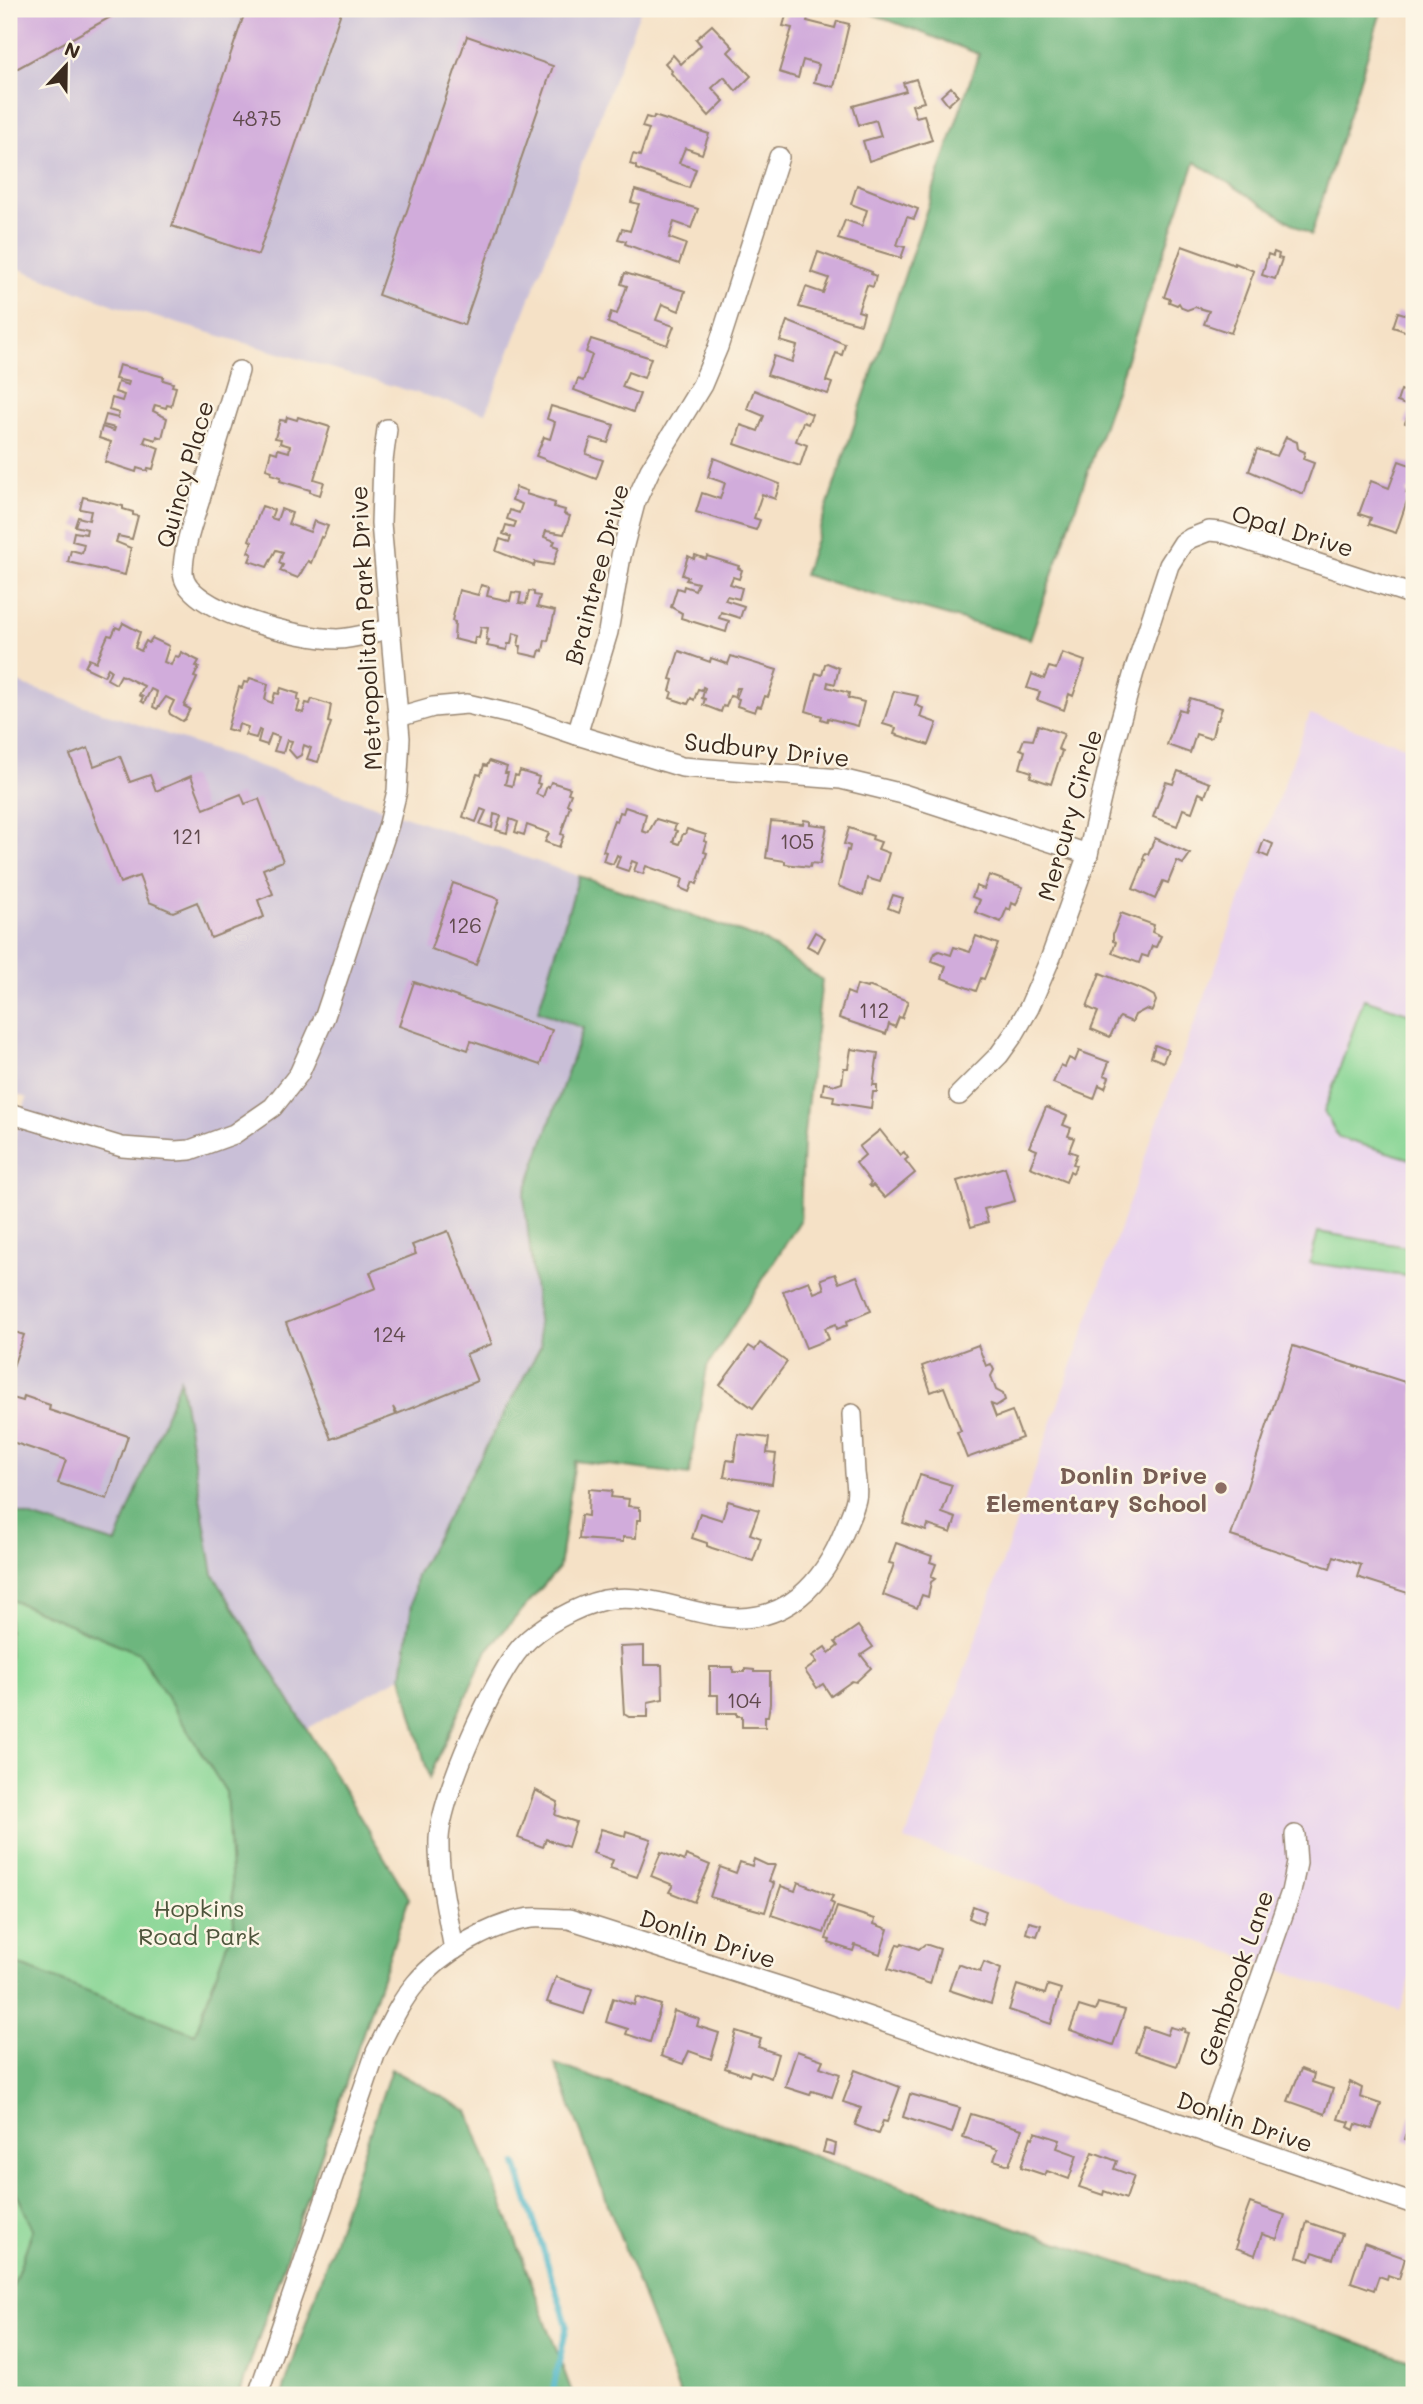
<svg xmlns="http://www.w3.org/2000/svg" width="1423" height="2404" font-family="Mali,sans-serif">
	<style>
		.built { fill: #e8d2ee }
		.industrial { fill: #c9bfd7 }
		.green { fill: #87d594; stroke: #618059; stroke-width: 2 }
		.forest { fill: #6db67e; stroke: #54704e; stroke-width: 2 }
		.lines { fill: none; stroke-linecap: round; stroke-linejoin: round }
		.stream { stroke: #4bb5c8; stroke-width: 6 }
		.building { fill: #d1acdb }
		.minor-casing { stroke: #988672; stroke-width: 22 }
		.minor { stroke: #fff; stroke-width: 19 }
		.education-dot { fill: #8d6e63; stroke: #fcf5e5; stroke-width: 2.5 }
		.labels { text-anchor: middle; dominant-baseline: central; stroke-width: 5; stroke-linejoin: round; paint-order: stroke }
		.number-label { font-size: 21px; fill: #604a4d }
		.street-label { font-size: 24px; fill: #3b2a1e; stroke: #fcf5e5 }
		.education-label { font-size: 24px; font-weight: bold; fill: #785e54; stroke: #fcf5e5; text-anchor: end }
		.park-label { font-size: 24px; fill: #4e553c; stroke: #fcf5e5 }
	</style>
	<rect width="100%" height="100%" fill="#fcf5e5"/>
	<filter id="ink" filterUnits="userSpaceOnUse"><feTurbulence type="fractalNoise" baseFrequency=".0143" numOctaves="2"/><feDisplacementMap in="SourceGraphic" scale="14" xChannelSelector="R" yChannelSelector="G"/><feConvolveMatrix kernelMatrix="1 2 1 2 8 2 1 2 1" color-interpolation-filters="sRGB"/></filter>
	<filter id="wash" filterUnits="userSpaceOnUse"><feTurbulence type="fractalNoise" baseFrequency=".00686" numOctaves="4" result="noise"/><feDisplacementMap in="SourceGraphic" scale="28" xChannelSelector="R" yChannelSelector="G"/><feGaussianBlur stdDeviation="1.57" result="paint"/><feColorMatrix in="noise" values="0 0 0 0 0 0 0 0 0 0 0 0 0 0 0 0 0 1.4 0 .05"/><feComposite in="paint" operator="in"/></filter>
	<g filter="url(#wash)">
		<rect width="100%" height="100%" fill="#f5e1c6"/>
		<polygon class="built" points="1310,714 1414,749 1414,1967 1400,2011 905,1840 1152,1137"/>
		<g class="industrial">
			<polygon points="9,9 641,9 486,413 117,306 9,265"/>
			<polygon points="9,680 579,876 538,1010 583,1028 524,1196 541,1345 416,1575 402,1676 306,1729 213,1574 180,1381 116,1544 9,1510 9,1153 27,1098 9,1092"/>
		</g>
		<g class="green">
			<polygon points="1364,999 1414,1015 1414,1160 1339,1138 1324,1112"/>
			<polygon points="1318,1232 1414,1248 1414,1277 1310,1263"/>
			<polygon points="9,1510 409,1898 239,2395 9,2395"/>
		</g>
		<g class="forest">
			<polygon points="859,9 1382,9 1311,235 1195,162 1030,639 804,575 979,54"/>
			<polygon points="579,876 763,940 822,980 803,1142 800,1221 707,1367 689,1475 575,1461 559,1568 487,1650 429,1778 402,1676 416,1575 541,1346 524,1196 583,1028 538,1011"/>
			<polygon points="180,1379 213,1574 409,1898 239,2395 9,2395 9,2297 33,2229 9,2176 9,1961 195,2034 234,1923 226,1792 139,1653 9,1599 9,1510 116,1543"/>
			<polygon points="555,2064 1036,2235 1414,2361 1414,2395 680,2395"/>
			<polygon points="391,2069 468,2111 573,2395 282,2395"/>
		</g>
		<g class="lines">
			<polyline class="stream" points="516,2164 567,2325 552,2395"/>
		</g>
		<g id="blocks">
			<g class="building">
				<polygon points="9,9 125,9 9,73"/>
				<polygon points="246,9 342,9 258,255 172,226"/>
				<polygon points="788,9 809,14 807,21 835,28 837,21 849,24 834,87 814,82 819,65 803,60 798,78 779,72 792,28 783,26"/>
				<polygon points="712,25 733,47 728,52 751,76 736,91 724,77 712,88 724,101 709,116 671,73 672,71 665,63 673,55 681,64 701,45 696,39"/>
				<polygon points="467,36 553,66 464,325 378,295"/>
				<polygon points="916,79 924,102 912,105 916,117 924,115 932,140 869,161 863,141 881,136 876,120 859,125 853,106 906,91 903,83"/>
				<polygon points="951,87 958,96 948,105 941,96"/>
				<polygon points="654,116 709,134 702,154 685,148 679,163 696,169 689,188 636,169 636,166 630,164 633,154 640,156 649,129 642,127 646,117 653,119"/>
				<polygon points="1412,153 1414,154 1414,168 1408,166"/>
				<polygon points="857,185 918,209 914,219 907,217 897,245 905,247 901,258 838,239 845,220 862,226 867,210 851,204"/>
				<polygon points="635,190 698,209 691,228 674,222 669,238 686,244 679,264 625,244 626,241 618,239 622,229 630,231 639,204 631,202"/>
				<polygon points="1182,246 1235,265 1235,263 1254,271 1231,333 1204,324 1209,311 1195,307 1187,310 1182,308 1179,303 1177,305 1169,302 1170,299 1164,297"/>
				<polygon points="818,252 872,272 871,274 876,276 873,287 867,285 858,311 864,313 861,324 799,307 806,287 823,293 829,278 811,272"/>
				<polygon points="1274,252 1279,254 1278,258 1282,259 1275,279 1262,275 1268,254 1273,256"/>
				<polygon points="625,273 685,291 679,311 662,304 656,320 674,326 667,345 608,323 611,312 617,314 627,286 621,284"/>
				<polygon points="1398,312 1414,317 1414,334 1393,327"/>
				<polygon points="787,321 845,344 842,355 836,353 826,381 832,383 828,394 767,375 774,356 792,362 797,346 780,341"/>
				<polygon points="591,339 651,358 644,378 628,372 622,387 640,394 633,412 574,390 578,379 583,381 592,355 586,352"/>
				<polygon points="119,365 164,377 163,380 173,383 172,386 176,387 171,406 167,405 166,408 155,405 153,411 167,418 162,438 157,436 156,440 146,437 144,442 159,448 153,469 148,468 147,471 137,468 136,472 105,462 111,442 99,438 102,427 114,431 115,428 103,425 106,415 118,418 119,413 109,410 112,398 122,401 124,395 115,392 118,382 128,385 129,382 115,379"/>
				<polygon points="754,390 812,414 808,424 803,422 796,441 807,445 800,466 735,444 741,425 758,431 764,416 747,409"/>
				<polygon points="1401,390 1414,394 1414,426 1405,423 1411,407 1397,402"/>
				<polygon points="551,406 614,425 608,443 591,438 586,454 603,460 596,479 536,456 544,437 550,439 555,422 547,419"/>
				<polygon points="287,417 297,420 298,417 330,427 314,479 324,482 320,495 310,492 310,490 280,481 281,477 271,474 272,471 266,469 271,451 277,453 278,449 289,452 290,446 280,443 281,439 275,438 280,420 286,421"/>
				<polygon points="1286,437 1297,442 1298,449 1305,452 1303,459 1314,463 1303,494 1249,471 1257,449 1277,456"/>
				<polygon points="714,458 780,484 775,499 762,494 754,518 760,520 756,530 696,512 702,493 720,499 725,483 708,477"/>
				<polygon points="1412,460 1414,461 1414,483 1411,491 1407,490 1406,493 1409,495 1396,533 1369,524 1371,518 1359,514 1371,481 1389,488 1399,461 1410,465"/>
				<polygon points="516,487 527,491 526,494 555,503 554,507 565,510 564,514 570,516 564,534 546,531 544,537 555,541 553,545 559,547 553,565 535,562 534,566 496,551 500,539 509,542 511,537 503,534 506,525 514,527 516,522 507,519 510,510 519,513 522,504 512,500"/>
				<polygon points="83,497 123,506 123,509 133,512 133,515 138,516 132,539 118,536 116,542 131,548 125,575 68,562 71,550 82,553 84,544 72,541 74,532 86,534 87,529 75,526 78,517 89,520 91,511 80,509"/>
				<polygon points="262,506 274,510 271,518 277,520 281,509 292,513 288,524 310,532 314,521 328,526 323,538 321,537 311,563 308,561 298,578 280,571 283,565 279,563 283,552 276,550 267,567 249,561 252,554 248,552 252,542 249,540"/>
				<polygon points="695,555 706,559 707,556 739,566 738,568 742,570 739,579 733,577 730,584 742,588 739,599 727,596 725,600 744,606 740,618 721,612 719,618 729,621 726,632 681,618 682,613 671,607 677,588 683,590 684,586 695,590 698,583 686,580 688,577 682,575 688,556 694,559"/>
				<polygon points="481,585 489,587 487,596 510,601 512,592 521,593 519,603 526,604 529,591 534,592 534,595 540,596 537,607 555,611 548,641 545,640 543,651 540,650 538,657 520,653 521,646 518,646 520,635 513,633 511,644 508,644 507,650 487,646 489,640 486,639 488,628 481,627 479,638 475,637 474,644 454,639 455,622 452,621 459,590 478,595"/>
				<polygon points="123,623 140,632 135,648 141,651 146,641 149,643 152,638 169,646 164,662 171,665 175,656 179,657 181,652 199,661 196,666 199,667 194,677 197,678 184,706 190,709 185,719 182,721 170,714 169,711 174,701 166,697 157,709 153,707 157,692 151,689 144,703 141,701 143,697 139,695 144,686 121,675 116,684 107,679 111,670 108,668 104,676 85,667 89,659 96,662 108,635 112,636 116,627 120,629"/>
				<polygon points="679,651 710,662 711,658 728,664 731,656 777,670 768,697 765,696 761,707 757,706 755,712 737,706 739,699 736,698 740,688 737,688 734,697 730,696 726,707 723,706 721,712 703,705 705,699 702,698 705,688 703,687 702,690 698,689 694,700 691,698 688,704 670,698 672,692 670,691 673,680 670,679"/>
				<polygon points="1062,653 1085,661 1073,696 1069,694 1064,710 1037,700 1040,692 1027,688 1032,674 1044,679 1049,667 1056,669"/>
				<polygon points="827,663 839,668 835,684 828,682 827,687 849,693 848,698 864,702 858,726 828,718 827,721 821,719 822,716 806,711 816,673 822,675 825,664"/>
				<polygon points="250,678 268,684 265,700 272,703 275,693 279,694 281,688 299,694 297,700 300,701 297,711 303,713 306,703 310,704 312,699 331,705 328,722 331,723 318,762 307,759 311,748 304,745 301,755 296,758 289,750 292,741 287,740 283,753 274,751 279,737 271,734 267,745 258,742 261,731 259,730 256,738 245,735 248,727 239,724 237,732 227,729 239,687 242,688 244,682 248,683"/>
				<polygon points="894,691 918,696 915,705 923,708 920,717 937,723 929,745 894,734 896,728 883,724"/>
				<polygon points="1190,698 1222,708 1218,720 1216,720 1212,737 1208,738 1196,734 1190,753 1167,745 1179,709 1185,711"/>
				<polygon points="1038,725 1064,734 1058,749 1062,751 1051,784 1030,777 1032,772 1020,768 1025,751 1020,749 1024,739 1033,740"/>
				<polygon points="88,748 94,766 120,756 130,782 150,775 156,791 191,776 204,809 241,794 245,804 259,799 283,861 263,869 273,894 258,900 264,917 211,938 197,902 173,912 149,902 139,876 120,883 70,755"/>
				<polygon points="489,761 507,767 505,773 508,773 505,784 512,786 515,775 518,776 520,771 539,777 537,783 540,784 536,794 543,797 547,786 549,787 551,782 570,788 568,793 571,794 567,804 570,806 561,834 564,835 559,847 545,842 549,833 527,825 524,835 515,832 518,822 510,819 507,833 496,830 501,816 494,814 492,828 480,824 486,811 481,809 476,822 463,817 477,774 481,775 484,765 487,766"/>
				<polygon points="1178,771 1210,783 1205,796 1199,793 1192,812 1183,809 1177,826 1153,817 1166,782 1173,784"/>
				<polygon points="625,807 646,814 642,831 648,833 656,819 676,825 674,830 677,831 673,842 679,844 683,834 685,834 687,829 706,835 704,841 707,842 704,852 707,853 697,884 693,882 689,892 680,888 683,879 646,866 643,874 634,871 637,863 632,861 628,871 616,867 620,857 617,855 613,864 603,861 606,852 603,851 614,820 617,821 620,812 623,813"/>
				<polygon points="804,820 810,821 810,824 827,826 820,864 811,863 810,867 785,864 785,861 766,858 771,821 803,824"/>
				<polygon points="849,828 873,836 872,839 881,842 878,849 889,853 880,882 867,878 863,896 838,886 847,850 849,851 850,846 844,844"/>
				<polygon points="1155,838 1190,854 1183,864 1177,861 1168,883 1163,881 1155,899 1133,889 1145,860 1143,859 1145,853 1148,854"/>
				<polygon points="1264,840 1273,844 1268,857 1259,853"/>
				<polygon points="989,875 1023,887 1016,905 1012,903 1010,910 1007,908 1001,922 975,912 980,900 972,897 976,886 984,889"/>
				<polygon points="453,883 499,899 476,965 431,949"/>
				<polygon points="893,895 903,898 898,912 888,908"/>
				<polygon points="1121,913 1154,925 1152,932 1161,936 1156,947 1152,946 1148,957 1142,955 1139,963 1112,953 1116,942 1113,941 1113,934"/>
				<polygon points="815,932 825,938 818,952 807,946"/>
				<polygon points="976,936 998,944 984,979 981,978 976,991 942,978 946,966 932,961 935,953 939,951 951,955 954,947 970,952"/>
				<polygon points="1100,973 1145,991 1154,996 1156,1001 1152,1011 1146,1009 1135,1015 1132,1022 1120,1017 1118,1019 1110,1037 1091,1029 1098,1012 1087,1007"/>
				<polygon points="414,982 552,1030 540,1065 471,1041 468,1050 399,1026"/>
				<polygon points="857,985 867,988 868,986 908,1001 902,1018 899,1017 895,1027 889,1024 886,1034 839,1018 847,992 854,995"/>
				<polygon points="1155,1045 1168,1050 1163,1062 1151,1057"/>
				<polygon points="851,1049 878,1053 873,1085 877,1085 877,1092 873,1092 871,1108 833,1102 834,1096 822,1094 824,1083 836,1085 842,1083 844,1068 848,1068"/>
				<polygon points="1079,1051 1109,1062 1104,1075 1109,1077 1105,1088 1099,1085 1094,1099 1053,1083 1061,1065 1065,1067 1069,1058 1075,1061"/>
				<polygon points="1046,1107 1067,1116 1063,1125 1071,1128 1068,1136 1074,1138 1069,1151 1077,1154 1073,1164 1076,1165 1073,1173 1070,1171 1066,1182 1030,1167 1037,1150 1029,1147"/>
				<polygon points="880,1130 900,1155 904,1152 908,1158 905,1160 915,1173 885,1198 873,1185 871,1187 869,1185 871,1183 856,1163 865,1155 859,1147"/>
				<polygon points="1005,1167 1015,1201 984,1209 988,1222 971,1227 957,1181"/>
				<polygon points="448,1231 492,1344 466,1354 477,1381 397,1414 393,1407 396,1415 331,1439 286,1323 376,1288 370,1272 416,1254 412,1245"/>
				<polygon points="835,1274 839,1283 857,1276 871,1311 847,1321 848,1325 837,1329 836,1324 825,1328 829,1339 806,1348 783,1291 809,1281 814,1293 824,1289 821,1279"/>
				<polygon points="9,1330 24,1335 9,1378"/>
				<polygon points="760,1343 787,1362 753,1408 720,1385 749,1346 755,1350"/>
				<polygon points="978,1345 986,1366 991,1364 994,1370 991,1376 996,1390 1003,1394 1005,1400 996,1406 991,1404 996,1417 1012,1411 1022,1438 967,1458 957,1432 961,1431 944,1387 931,1392 922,1366"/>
				<polygon points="1293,1346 1414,1385 1414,1595 1357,1577 1361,1565 1334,1556 1330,1568 1231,1536"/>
				<polygon points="24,1396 50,1405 49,1410 128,1436 107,1499 58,1483 66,1460 9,1441 9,1397 23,1401"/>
				<polygon points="738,1434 769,1438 767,1453 776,1454 772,1484 724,1477 727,1460 734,1461"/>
				<polygon points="920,1475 952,1485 942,1513 956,1518 951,1533 928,1525 926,1531 903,1523"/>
				<polygon points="589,1489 612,1491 611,1497 629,1499 628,1506 639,1507 639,1510 641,1510 641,1520 637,1520 636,1538 623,1537 623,1542 579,1539 581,1515 588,1516"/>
				<polygon points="728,1501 759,1510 750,1534 761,1538 753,1561 712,1548 707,1546 707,1543 692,1538 700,1513 722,1520"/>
				<polygon points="896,1543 932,1556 930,1562 936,1564 931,1577 935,1579 931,1582 928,1597 922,1595 917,1608 883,1595 894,1564 889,1563"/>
				<polygon points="858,1626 873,1647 861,1655 871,1668 856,1682 852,1681 831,1696 823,1684 817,1688 805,1671 817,1662 812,1656 825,1647 829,1653 838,1646 835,1642"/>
				<polygon points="644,1646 644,1665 662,1665 663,1699 648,1702 648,1717 629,1717 624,1714 620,1647"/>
				<polygon points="710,1667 733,1667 733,1672 745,1672 745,1669 754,1670 754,1672 770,1672 770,1704 768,1716 765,1716 765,1727 742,1727 742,1716 737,1716 737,1713 718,1713 718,1695 710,1695"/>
				<polygon points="535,1790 558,1802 555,1815 576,1822 568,1847 546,1839 543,1847 518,1838"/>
				<polygon points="601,1829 625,1836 626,1831 651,1839 637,1877 610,1868 613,1860 593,1853"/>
				<polygon points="661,1852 684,1861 686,1855 710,1865 694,1902 669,1892 673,1885 651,1876"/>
				<polygon points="754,1859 767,1865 775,1865 769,1881 774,1883 765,1912 710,1897 720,1867 736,1873 740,1862 752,1866"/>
				<polygon points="798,1882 833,1896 830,1902 834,1904 824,1933 771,1915 781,1886 795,1891"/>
				<polygon points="973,1906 986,1911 982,1924 969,1918"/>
				<polygon points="837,1907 875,1919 874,1924 888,1929 880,1954 855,1945 853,1951 829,1943 830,1940 826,1939"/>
				<polygon points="1029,1922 1041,1925 1037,1936 1026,1933"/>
				<polygon points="902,1943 919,1949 925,1944 940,1949 930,1984 888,1969 897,1944 901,1945"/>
				<polygon points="984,1962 1001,1969 991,2004 949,1990 958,1964 980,1972"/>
				<polygon points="556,1977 592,1989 584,2014 547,2002"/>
				<polygon points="1017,1985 1045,1994 1048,1985 1061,1989 1051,2024 1009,2010"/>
				<polygon points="636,1997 661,2005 650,2042 626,2034 628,2029 606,2022 613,1998 634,2005"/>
				<polygon points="1098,2003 1125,2010 1113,2045 1070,2030 1079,2006 1095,2011"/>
				<polygon points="674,2011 699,2019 697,2026 719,2033 711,2059 689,2051 683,2064 661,2056"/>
				<polygon points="1144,2027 1167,2035 1170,2027 1181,2030 1182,2028 1185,2029 1184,2032 1188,2033 1177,2066 1135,2052"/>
				<polygon points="736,2031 761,2039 758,2047 778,2054 771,2078 751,2071 749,2076 725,2068"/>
				<polygon points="797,2051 823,2060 820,2067 840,2074 832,2097 812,2091 810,2095 785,2087"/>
				<polygon points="1301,2069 1314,2074 1312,2082 1333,2089 1325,2114 1288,2101"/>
				<polygon points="855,2070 900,2087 887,2122 883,2121 878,2134 855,2125 861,2108 843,2102"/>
				<polygon points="1350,2082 1362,2088 1360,2097 1381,2104 1372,2129 1356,2124 1354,2130 1348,2127 1350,2122 1338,2119"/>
				<polygon points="910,2094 960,2108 952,2133 903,2117"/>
				<polygon points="971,2114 1022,2129 1009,2165 994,2160 998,2149 963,2137"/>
				<polygon points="1411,2115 1414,2116 1414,2143 1404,2140"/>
				<polygon points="1035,2132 1060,2140 1057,2148 1077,2155 1069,2179 1047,2171 1045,2175 1021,2167 1031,2137 1033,2138"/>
				<polygon points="826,2141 836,2144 834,2155 823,2152"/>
				<polygon points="1093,2152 1117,2161 1114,2169 1134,2176 1126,2199 1104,2191 1103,2195 1079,2187"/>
				<polygon points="1250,2203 1285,2215 1277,2239 1262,2234 1255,2255 1236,2248 1238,2242 1236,2241"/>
				<polygon points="1307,2222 1342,2234 1333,2259 1313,2252 1310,2261 1297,2257"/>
				<polygon points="1364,2243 1405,2258 1399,2279 1388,2275 1387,2279 1379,2276 1374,2290 1351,2282"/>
			</g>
		</g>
	</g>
	<g filter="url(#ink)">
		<use href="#blocks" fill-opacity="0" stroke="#988672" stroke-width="2"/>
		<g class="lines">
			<g class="minor-casing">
				<g id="minor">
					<path d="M239,371C226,414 213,457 200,499C193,522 183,548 183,572C184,612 304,639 337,639C354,639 372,632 389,629"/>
					<polyline points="398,717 433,707 467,704 524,717 577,735 682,767 841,779 903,794 1088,854"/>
					<polyline points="577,735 608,632 621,556 635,503 650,470 702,385 718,347 779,157"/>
					<polyline points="959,1095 999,1055 1014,1034 1029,1008 1051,957 1088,854 1113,747 1134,672 1169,565 1183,543 1191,538 1209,531 1221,532 1414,595"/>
					<polyline points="9,1113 122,1147 175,1151 190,1150 234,1134 273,1107 299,1074 325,1016 389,824 397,791 400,738 381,523 383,461 387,429"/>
					<path d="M454,1950C448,1914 438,1876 439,1839C441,1796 493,1678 522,1646C540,1626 577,1606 604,1600C646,1592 683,1612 724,1617C786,1625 824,1583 845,1529C849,1519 854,1509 856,1499C858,1491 856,1481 855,1473C854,1453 853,1434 852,1414"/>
					<polyline points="1206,2133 1291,1892 1297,1863 1295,1835"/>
					<path d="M258,2395L376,2052C388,2029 399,2003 416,1983C441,1953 492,1923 531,1918C543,1917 557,1919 569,1919L788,1989L1414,2204"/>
				</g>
			</g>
			<use href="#minor" class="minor"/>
		</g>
	</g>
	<circle class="education-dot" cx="1221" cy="1488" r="7"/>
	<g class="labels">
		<g class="number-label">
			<text x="257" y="117">4875</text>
			<text x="187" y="835">121</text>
			<text x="797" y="840">105</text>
			<text x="465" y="924">126</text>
			<text x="874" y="1009">112</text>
			<text x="389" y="1333">124</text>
			<text x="744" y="1699">104</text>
		</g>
		<g class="street-label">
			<text transform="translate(184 474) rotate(-74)">Quincy Place</text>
			<text transform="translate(1293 530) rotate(17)">Opal Drive</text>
			<text transform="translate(596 574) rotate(-75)">Braintree Drive</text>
			<text transform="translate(365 628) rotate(-93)">Metropolitan Park Drive</text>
			<text transform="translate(767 749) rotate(6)">Sudbury Drive</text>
			<text transform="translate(1069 815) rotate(-74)">Mercury Circle</text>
			<text transform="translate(708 1938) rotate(18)">Donlin Drive</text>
			<text transform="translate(1235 1978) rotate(-71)">Gembrook Lane</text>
			<text transform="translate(1245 2121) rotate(19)">Donlin Drive</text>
		</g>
		<g class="education-label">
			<text x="1207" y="1474">Donlin Drive<tspan x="1207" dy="28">Elementary School</tspan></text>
		</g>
		<g class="park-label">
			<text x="199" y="1907">Hopkins<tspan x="199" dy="28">Road Park</tspan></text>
		</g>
	</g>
	<rect width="1423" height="2404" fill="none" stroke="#fcf5e5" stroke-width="35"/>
	<g transform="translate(66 66) rotate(22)" stroke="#fcf5e5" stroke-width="5" paint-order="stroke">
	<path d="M0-5L12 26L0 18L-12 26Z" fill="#3b2a1e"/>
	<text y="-10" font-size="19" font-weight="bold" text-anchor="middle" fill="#3b2a1e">N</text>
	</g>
</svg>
